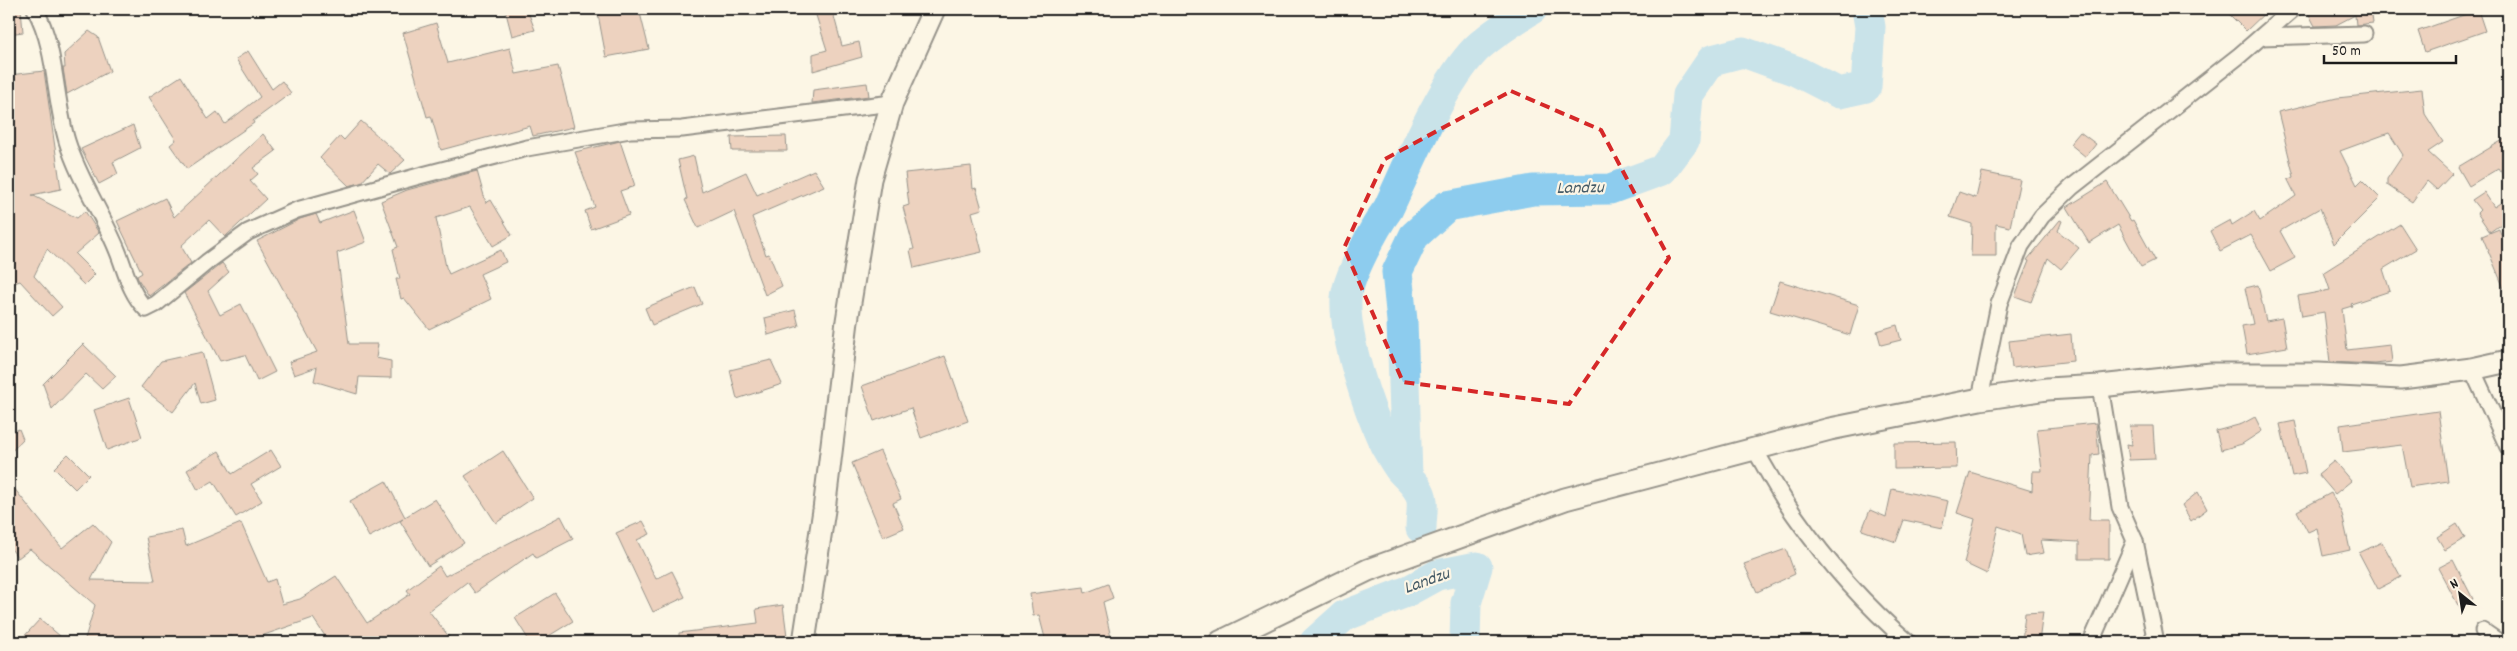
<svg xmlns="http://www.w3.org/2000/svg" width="2517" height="651" font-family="Dekko,sans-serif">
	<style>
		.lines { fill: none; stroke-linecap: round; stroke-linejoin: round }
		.river { stroke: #8dccee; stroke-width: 31 }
		.building { fill: #dba790; stroke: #1c1c1c }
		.street-casing { stroke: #1c1c1c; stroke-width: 19 }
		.secondary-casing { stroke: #1c1c1c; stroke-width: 25 }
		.street { stroke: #fcf5e5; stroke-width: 15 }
		.secondary { stroke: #fcf5e5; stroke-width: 21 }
		.marked { fill: none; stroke: #d62828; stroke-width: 4; stroke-dasharray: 10 6; stroke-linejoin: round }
		.labels { text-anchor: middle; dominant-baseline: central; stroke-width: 4.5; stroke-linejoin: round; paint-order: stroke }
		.water-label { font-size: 18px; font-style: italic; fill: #445a66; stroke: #fcf5e5 }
	</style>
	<rect width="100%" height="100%" fill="#fcf5e5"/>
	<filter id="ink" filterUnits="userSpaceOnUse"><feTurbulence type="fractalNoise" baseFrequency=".02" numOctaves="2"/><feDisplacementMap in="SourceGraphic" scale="10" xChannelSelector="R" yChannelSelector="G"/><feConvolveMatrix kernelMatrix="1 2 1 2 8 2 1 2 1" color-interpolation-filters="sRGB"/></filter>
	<g filter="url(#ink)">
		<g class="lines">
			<g class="river">
				<polyline points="1407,476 1402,321 1397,272 1414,236 1447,206 1533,190 1610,189 1662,170 1684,141 1688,95 1712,60 1743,52 1796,71 1839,93 1866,87 1870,27 1867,9"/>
				<path d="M1421,528C1421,519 1423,510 1422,501C1421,487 1407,478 1399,468C1394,461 1389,452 1385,445C1368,408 1344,339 1346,298C1348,277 1375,226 1388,209C1410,162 1441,85 1476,49C1493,33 1513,21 1532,9"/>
				<polyline points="1315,642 1344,616 1406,592 1437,575 1477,567 1466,603 1465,642"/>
			</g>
		</g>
		<g class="building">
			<polygon points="9,9 21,9 23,32 9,34"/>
			<polygon points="505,9 527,9 535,30 512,36"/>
			<polygon points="597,9 639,9 649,49 606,57"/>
			<polygon points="814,9 832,9 842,46 859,42 862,57 813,71 813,54 827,50"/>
			<polygon points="2224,9 2269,9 2246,31"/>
			<polygon points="2306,9 2371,9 2373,23 2356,25 2355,15 2336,25 2315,26"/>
			<polygon points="2478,10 2485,31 2425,52 2418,31"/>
			<polygon points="436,23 448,63 510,48 516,74 558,66 574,127 533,136 530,126 441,150 431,116 427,117 403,33"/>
			<polygon points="89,31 98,37 110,71 67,94 63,68 65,68 64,54"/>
			<polygon points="248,51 272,89 282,81 291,93 253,121 254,123 187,169 170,145 176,140 149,97 181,76 208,119 217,112 225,124 260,97 236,59"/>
			<polygon points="44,71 61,189 32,195 77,218 85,211 99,233 75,254 95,274 84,285 47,249 34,276 62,307 52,316 20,281 9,285 9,75"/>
			<polygon points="867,83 869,96 812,103 813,90"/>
			<polygon points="2422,89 2425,114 2443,142 2428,152 2452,174 2437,190 2427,181 2412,202 2387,185 2387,179 2403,155 2389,133 2340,151 2357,185 2362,180 2380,198 2334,244 2320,208 2280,231 2295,258 2271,271 2251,235 2220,251 2210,231 2230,220 2232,225 2254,211 2260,221 2296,196 2288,180 2294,177 2278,112 2337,98"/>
			<polygon points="361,121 405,160 390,174 378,164 361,183 349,186 320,158 340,136 344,140"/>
			<polygon points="133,125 140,148 113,162 118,174 99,184 81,149"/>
			<polygon points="2080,132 2096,144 2086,157 2070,144"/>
			<polygon points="263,134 276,151 253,168 258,174 250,181 266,199 225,237 209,220 181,246 191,263 149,296 138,279 137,276 142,273 117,221 165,198 174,217"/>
			<polygon points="786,136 787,151 732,151 731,137"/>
			<polygon points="2508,137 2508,181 2499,168 2469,186 2458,167"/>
			<polygon points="620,141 635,186 620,191 629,215 591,229 585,211 595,207 575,152"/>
			<polygon points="694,156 702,192 746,172 757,195 814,170 824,186 752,217 766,255 769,254 782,286 765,295 734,211 698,228 685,200 687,199 678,160"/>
			<polygon points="971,166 973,189 976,188 982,209 972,212 982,252 914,268 910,250 914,249 903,207 909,205 905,173"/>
			<polygon points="477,171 486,203 491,200 512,235 493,246 470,207 436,218 446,267 449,274 501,250 506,262 480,274 491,299 429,329 404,298 401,299 396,279 400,279 393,249 398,247 381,201 407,190"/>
			<polygon points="1982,172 2020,180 2010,227 1996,224 1996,256 1971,256 1972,224 1950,217 1959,192 1976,198"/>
			<polygon points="2107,182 2131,221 2133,220 2155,260 2141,267 2118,225 2089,243 2067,207"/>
			<polygon points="2484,192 2494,207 2508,198 2508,219 2490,232 2477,213 2480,210 2472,200"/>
			<polygon points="354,210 366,242 337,253 349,344 378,344 376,358 391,361 391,378 359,377 357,394 314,381 317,367 294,375 289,362 317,352 257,241 300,219 316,214 320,223"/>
			<polygon points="2060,220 2062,221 2058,231 2079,248 2061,269 2048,258 2031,302 2015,296 2029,261 2027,260"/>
			<polygon points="2400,224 2416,249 2383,269 2390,291 2351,304 2352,306 2342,309 2347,350 2390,345 2392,362 2375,364 2330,362 2324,312 2302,316 2298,296 2330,290 2324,272"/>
			<polygon points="2499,229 2508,252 2508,298 2482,236"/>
			<polygon points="222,263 229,272 208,291 220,315 241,304 275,372 257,381 245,355 220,361 184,293"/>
			<polygon points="1780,281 1859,305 1850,335 1770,311"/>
			<polygon points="2258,285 2266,321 2282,318 2287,347 2247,354 2242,326 2253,324 2245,288"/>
			<polygon points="695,287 702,304 652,325 645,308"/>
			<polygon points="795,310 799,326 768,335 765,318"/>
			<polygon points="1897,325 1901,340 1881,345 1877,331"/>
			<polygon points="2071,334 2073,361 2012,368 2009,341"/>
			<polygon points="83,344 116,376 102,389 86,374 52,409 43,384"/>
			<polygon points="202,352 215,400 201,404 195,383 173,412 141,387 161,361"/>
			<polygon points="945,356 968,421 921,438 911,408 874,421 862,386"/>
			<polygon points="771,360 782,384 737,399 730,370"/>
			<polygon points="129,398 142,437 107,450 94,410"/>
			<polygon points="2438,411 2448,481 2410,487 2402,445 2343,452 2340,425"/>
			<polygon points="2255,417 2262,431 2242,444 2221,450 2216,431 2242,424"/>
			<polygon points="2295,421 2306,473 2292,476 2280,424"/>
			<polygon points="2096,423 2099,454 2092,455 2089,520 2109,520 2109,559 2079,559 2079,542 2041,540 2044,553 2025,556 2021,534 1998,526 1987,574 1964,563 1975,519 1957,513 1970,472 2032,491 2033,471 2042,471 2037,429"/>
			<polygon points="2130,426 2153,426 2155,459 2129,460 2127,444 2132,445"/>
			<polygon points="19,429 23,439 9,454 9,433"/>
			<polygon points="1956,442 1957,468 1894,469 1894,443"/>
			<polygon points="271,450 281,466 251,484 262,501 236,517 213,481 198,490 187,470 219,451 232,474"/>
			<polygon points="503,451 533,498 496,523 465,476"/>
			<polygon points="880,451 901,499 893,503 904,528 883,537 852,463"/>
			<polygon points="68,454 89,475 75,489 54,468"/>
			<polygon points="2334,461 2351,481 2335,494 2318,474"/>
			<polygon points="386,481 405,517 435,499 464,543 428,566 400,521 403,519 369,537 350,501"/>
			<polygon points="9,482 62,548 93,523 111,542 91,580 155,581 146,537 182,530 186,546 241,523 267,582 275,579 282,604 300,599 336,576 367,623 410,594 407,590 439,566 445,576 561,516 573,539 536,558 533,553 475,593 467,582 429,611 453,642 329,642 313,618 244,642 233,642 232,636 201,642 84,642 95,605 30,549 18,558 9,546"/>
			<polygon points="1892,489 1948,501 1942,528 1904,520 1896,542 1862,530 1870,510 1886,517"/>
			<polygon points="2198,492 2207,509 2191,521 2182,505"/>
			<polygon points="2331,493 2342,514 2350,550 2323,556 2317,528 2308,532 2297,511"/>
			<polygon points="643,521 650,534 637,540 656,579 672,571 685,597 653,612 616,533"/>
			<polygon points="2457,524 2465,538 2445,550 2437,537"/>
			<polygon points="2382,542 2401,577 2378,589 2359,553"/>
			<polygon points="1786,549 1795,574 1757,592 1744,564"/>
			<polygon points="2453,560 2473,599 2459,607 2438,568"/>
			<polygon points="1108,584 1113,598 1103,602 1112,642 1046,642 1039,615 1033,616 1030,594 1084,587 1085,593"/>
			<polygon points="555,593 573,621 539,642 530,642 515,618"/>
			<polygon points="783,605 787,636 744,642 679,642 679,633 758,623 756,609"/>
			<polygon points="2043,612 2039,642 2022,642 2025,613"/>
			<polygon points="40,619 67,642 19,642"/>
		</g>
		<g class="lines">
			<g class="street-casing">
				<g id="street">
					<path d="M35,9C57,49 54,98 67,141C79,180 103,214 118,252C126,272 130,293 146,309L156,304L207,262L248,232L297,210L419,176L527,148L630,130L682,129L892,103"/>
					<polyline points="2261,37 2364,34"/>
					<polyline points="2472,369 2508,447"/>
					<polyline points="2100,386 2120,507 2135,541 2156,642"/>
					<polyline points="1980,399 1999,304 2021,246 2042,216 2072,187 2240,55 2293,9"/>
					<path d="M1755,450C1768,472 1780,495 1795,516C1828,563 1865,605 1908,642"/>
					<polyline points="2483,631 2499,642"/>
					<polyline points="2091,642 2135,541"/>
				</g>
			</g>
			<g class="secondary-casing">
				<g id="secondary">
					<polyline points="804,642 824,510 847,321 870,179 892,103 934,9"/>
					<polyline points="1220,642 1368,570 1565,499 1830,429 1980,399 2047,389 2100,386 2211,374 2319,374 2401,378 2472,369 2508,361"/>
				</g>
			</g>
			<use href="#street" class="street"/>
			<use href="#secondary" class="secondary"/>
		</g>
	</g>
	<path d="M0 0H2517V651H0ZM1511,91L1601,130L1669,258L1569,404L1403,382L1344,248L1385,159Z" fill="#fcf5e5" fill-opacity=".55" fill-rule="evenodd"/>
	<path class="marked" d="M1511,91L1601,130L1669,258L1569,404L1403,382L1344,248L1385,159Z"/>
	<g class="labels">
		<g class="water-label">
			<text transform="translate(1580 189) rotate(-1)">Landzu</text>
			<text transform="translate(1427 582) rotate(-20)">Landzu</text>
		</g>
	</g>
	<rect width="2517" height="651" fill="none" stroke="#fcf5e5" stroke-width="30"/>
	<rect x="15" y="15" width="2487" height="621" fill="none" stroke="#1c1c1c" stroke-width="2" filter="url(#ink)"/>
	<g transform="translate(2460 594) rotate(330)" stroke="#fcf5e5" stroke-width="4" paint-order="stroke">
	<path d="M0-4L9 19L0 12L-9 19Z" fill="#1c1c1c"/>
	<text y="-8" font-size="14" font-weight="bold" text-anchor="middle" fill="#1c1c1c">N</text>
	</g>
	<path d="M2324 55v8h132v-8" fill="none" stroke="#1c1c1c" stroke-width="2.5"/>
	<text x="2332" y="55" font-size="15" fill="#1c1c1c" stroke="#fcf5e5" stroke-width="4" paint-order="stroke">50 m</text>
</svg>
